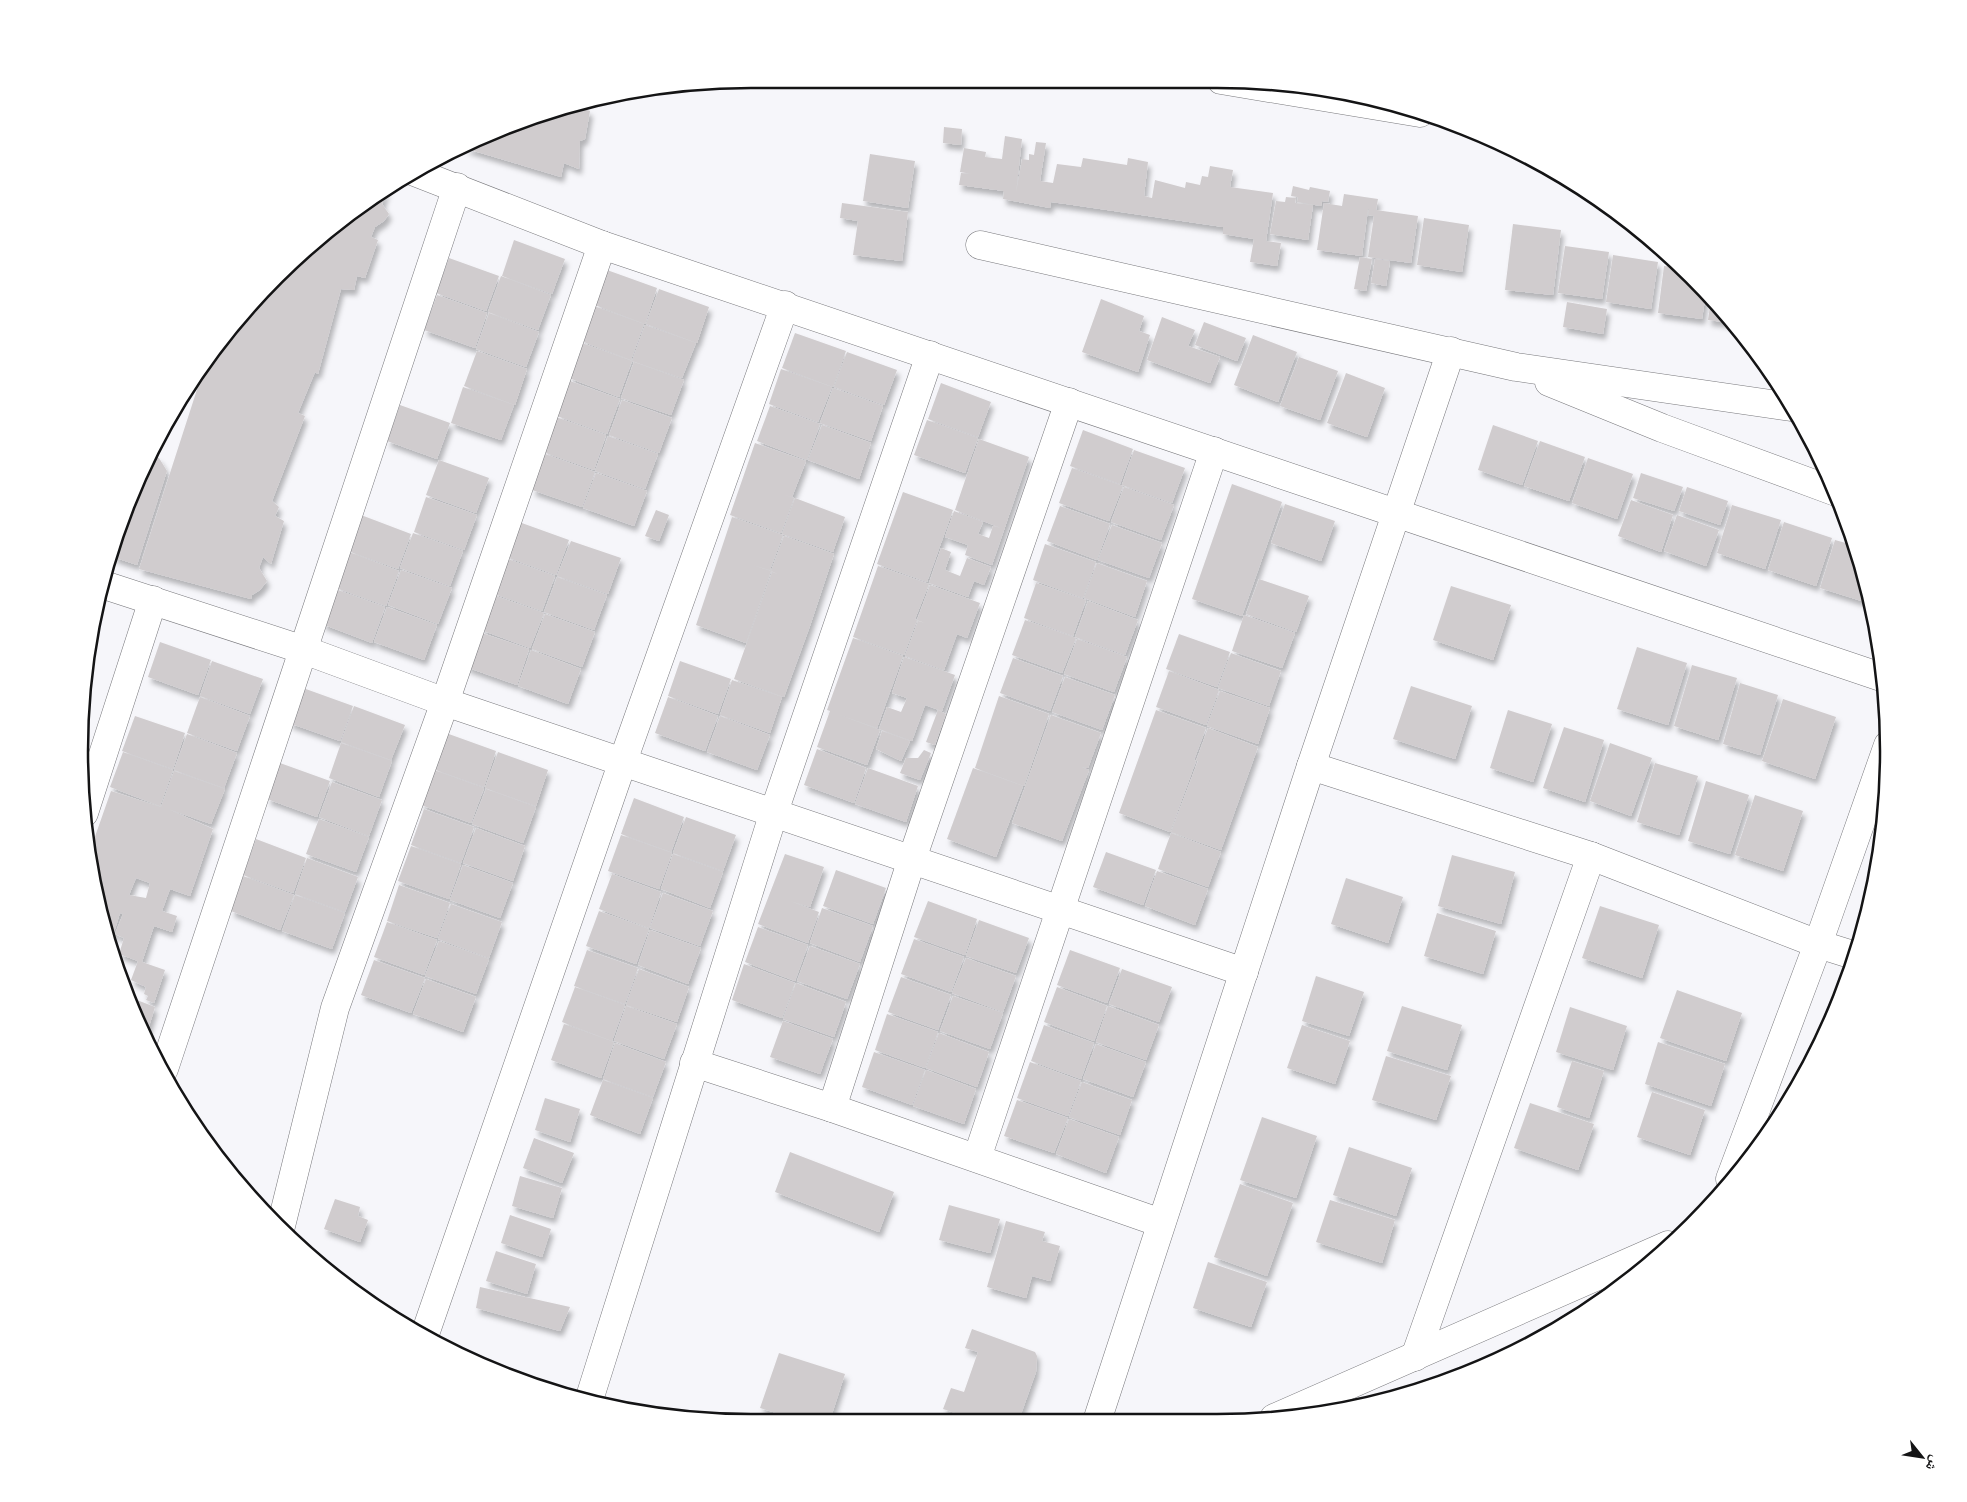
<svg xmlns="http://www.w3.org/2000/svg" width="1967" height="1502" font-family="Cabin,'Noto Naskh Arabic',sans-serif">
	<style>
		.building { fill: #d0ccce; fill-rule: evenodd; filter: url(#shadow) }
		.lines { fill: none; stroke-linecap: round; stroke-linejoin: round }
		.street-casing { stroke: #78787c; stroke-width: 29 }
		.street { stroke: #fff; stroke-width: 28 }
		.rim { fill: none; stroke: #141415; stroke-width: 2.5 }
	</style>
	<defs>
		<filter id="shadow"><feDropShadow dx="3" dy="5.5" stdDeviation="2.5" flood-color="#0004"/></filter>
	</defs>
	<rect width="100%" height="100%" fill="#f6f6fa"/>
	<g class="building">
		<polygon points="571,104 590,111 585,139 580,141 579,169 564,163 561,177 464,148"/>
		<polygon points="944,127 962,129 961,145 943,143"/>
		<polygon points="1005,136 1022,139 1016,193 1022,159 1029,160 1029,154 1034,155 1036,142 1046,143 1040,181 1053,183 1057,164 1081,167 1083,158 1127,165 1128,158 1148,162 1144,196 1152,198 1155,180 1185,188 1186,182 1200,185 1202,176 1208,177 1210,166 1233,170 1230,187 1273,193 1266,241 1281,243 1277,266 1250,262 1254,239 1223,234 1223,227 1066,204 1051,202 1050,208 1003,199 1004,191 959,185 961,173 973,174 960,172 964,148 986,152 985,157 1002,159"/>
		<polygon points="870,154 915,161 908,208 863,201"/>
		<polygon points="1293,186 1309,190 1310,187 1330,191 1328,202 1322,201 1321,206 1297,202 1298,197 1291,196"/>
		<polygon points="387,189 382,204 389,214 384,221 375,227 371,237 378,240 365,278 357,276 354,290 341,289 318,374 315,372 298,413 305,416 272,501 279,507 275,516 284,521 271,564 263,557 259,568 267,581 260,590 252,595 251,599 139,569 203,371 246,308 308,245"/>
		<polygon points="1344,194 1378,199 1376,210 1418,216 1411,263 1368,257 1374,216 1368,215 1369,209 1368,209 1362,256 1317,250 1324,203 1342,206"/>
		<polygon points="1286,197 1296,198 1295,203 1313,205 1308,240 1270,234 1276,201 1285,202"/>
		<polygon points="842,203 908,212 902,261 853,255 858,221 840,218"/>
		<polygon points="1424,218 1469,225 1462,272 1417,265"/>
		<polygon points="1513,224 1561,230 1553,295 1505,290"/>
		<polygon points="514,240 565,259 552,294 502,276"/>
		<polygon points="1565,246 1609,252 1602,299 1558,293"/>
		<polygon points="1613,255 1658,262 1651,309 1606,302"/>
		<polygon points="1360,257 1372,259 1366,291 1354,289"/>
		<polygon points="449,258 499,276 486,311 436,293"/>
		<polygon points="1375,259 1390,261 1386,286 1371,283"/>
		<polygon points="1664,266 1683,268 1706,293 1702,319 1658,313"/>
		<polygon points="607,270 657,288 645,324 595,305"/>
		<polygon points="501,276 551,295 538,330 488,312"/>
		<polygon points="659,289 709,307 697,343 646,324"/>
		<polygon points="437,295 487,313 475,348 424,330"/>
		<polygon points="1101,299 1144,316 1139,331 1150,335 1138,372 1082,352"/>
		<polygon points="1711,299 1717,307 1731,323 1708,320"/>
		<polygon points="1567,302 1607,309 1603,334 1563,327"/>
		<polygon points="594,306 644,324 631,360 581,341"/>
		<polygon points="489,313 539,332 526,367 476,349"/>
		<polygon points="1162,317 1195,330 1188,346 1220,357 1210,383 1147,360"/>
		<polygon points="1204,322 1246,338 1237,361 1195,345"/>
		<polygon points="645,325 696,343 682,378 632,361"/>
		<polygon points="795,333 846,351 833,387 782,368"/>
		<polygon points="1253,335 1297,352 1278,402 1234,385"/>
		<polygon points="582,343 632,361 619,397 569,378"/>
		<polygon points="477,351 527,369 515,405 464,386"/>
		<polygon points="847,352 897,370 884,405 834,387"/>
		<polygon points="1299,357 1338,371 1320,420 1280,406"/>
		<polygon points="634,362 684,380 671,415 621,398"/>
		<polygon points="781,369 832,387 818,422 769,404"/>
		<polygon points="1346,373 1385,388 1367,437 1327,423"/>
		<polygon points="570,381 620,399 607,434 557,416"/>
		<polygon points="941,383 991,402 978,437 928,419"/>
		<polygon points="463,387 514,405 501,440 451,423"/>
		<polygon points="833,388 883,406 871,441 820,423"/>
		<polygon points="622,400 672,418 659,453 609,435"/>
		<polygon points="400,405 450,423 437,459 387,441"/>
		<polygon points="770,406 820,424 807,460 757,441"/>
		<polygon points="556,417 606,435 594,470 543,452"/>
		<polygon points="927,420 978,438 965,473 914,455"/>
		<polygon points="822,425 871,443 859,479 808,460"/>
		<polygon points="1493,425 1538,441 1522,485 1478,470"/>
		<polygon points="1083,430 1133,449 1120,484 1070,466"/>
		<polygon points="608,436 658,454 645,489 595,471"/>
		<polygon points="979,439 1029,457 992,565 965,555 968,545 945,537 954,511 983,522 978,534 989,538 993,526 1001,528 955,510"/>
		<polygon points="1540,441 1585,457 1569,501 1524,486"/>
		<polygon points="755,443 806,461 792,497 782,494 794,498 781,533 730,515"/>
		<polygon points="151,449 149,455 159,458 167,471 137,565 113,557"/>
		<polygon points="1134,450 1185,468 1172,503 1122,485"/>
		<polygon points="545,454 595,472 582,507 532,490"/>
		<polygon points="1588,458 1633,474 1617,519 1572,503"/>
		<polygon points="439,460 489,478 476,513 426,495"/>
		<polygon points="1072,468 1123,486 1109,521 1059,503"/>
		<polygon points="596,473 647,491 634,526 583,508"/>
		<polygon points="1641,473 1683,487 1674,511 1633,498"/>
		<polygon points="1232,484 1282,502 1242,616 1192,599"/>
		<polygon points="1124,487 1174,505 1161,540 1111,522"/>
		<polygon points="1687,487 1728,501 1720,525 1679,511"/>
		<polygon points="903,492 953,510 927,582 877,564"/>
		<polygon points="426,497 477,515 464,550 414,532"/>
		<polygon points="795,498 845,517 833,552 782,534"/>
		<polygon points="1631,500 1673,515 1661,552 1618,536"/>
		<polygon points="1285,504 1335,521 1321,561 1271,543"/>
		<polygon points="1732,505 1781,520 1765,569 1717,553"/>
		<polygon points="1060,506 1110,524 1097,560 1047,541"/>
		<polygon points="656,510 669,515 659,541 645,536"/>
		<polygon points="361,515 411,534 398,569 348,551"/>
		<polygon points="1677,515 1719,530 1706,566 1664,551"/>
		<polygon points="732,517 783,535 770,570 752,565 771,571 746,643 696,625"/>
		<polygon points="519,522 569,540 556,575 506,557"/>
		<polygon points="1784,522 1832,538 1816,586 1768,570"/>
		<polygon points="1112,525 1162,543 1149,578 1098,560"/>
		<polygon points="413,533 463,551 450,586 400,568"/>
		<polygon points="784,536 834,554 810,626 784,697 734,679 772,572 778,574 771,571"/>
		<polygon points="1835,540 1853,545 1869,599 1868,603 1820,588"/>
		<polygon points="571,541 621,558 608,594 557,576"/>
		<polygon points="1045,544 1096,562 1083,598 1033,580"/>
		<polygon points="941,548 951,552 945,570 960,576 967,558 991,567 984,585 974,581 968,597 929,583"/>
		<polygon points="349,552 399,571 386,606 336,588"/>
		<polygon points="505,558 555,576 542,611 492,593"/>
		<polygon points="1097,563 1147,581 1135,617 1084,598"/>
		<polygon points="878,566 929,584 915,619 909,617 917,620 904,655 853,637"/>
		<polygon points="401,570 452,588 438,624 388,605"/>
		<polygon points="557,577 607,595 594,630 544,612"/>
		<polygon points="1259,579 1309,596 1296,632 1246,614"/>
		<polygon points="1036,583 1086,600 1073,636 1024,618"/>
		<polygon points="930,585 980,603 967,638 957,634 944,670 905,656 918,621 925,623 917,620"/>
		<polygon points="1451,586 1511,605 1493,660 1433,640"/>
		<polygon points="335,589 385,607 372,643 322,624"/>
		<polygon points="493,595 544,613 530,648 481,630"/>
		<polygon points="1088,601 1138,620 1125,655 1075,637"/>
		<polygon points="387,607 437,625 424,660 374,642"/>
		<polygon points="545,614 595,632 582,667 532,649"/>
		<polygon points="1244,615 1295,633 1282,668 1232,651"/>
		<polygon points="1025,620 1076,638 1062,673 1012,655"/>
		<polygon points="479,632 529,649 517,685 466,667"/>
		<polygon points="1179,634 1230,652 1217,687 1166,669"/>
		<polygon points="853,638 903,656 877,728 837,714 880,730 867,765 817,747 830,711 827,710"/>
		<polygon points="1077,639 1127,657 1114,692 1064,674"/>
		<polygon points="160,642 211,660 198,695 148,677"/>
		<polygon points="1637,647 1687,663 1668,725 1617,709"/>
		<polygon points="531,650 581,669 568,704 518,686"/>
		<polygon points="1231,653 1281,671 1269,706 1218,688"/>
		<polygon points="904,657 955,675 942,711 925,705 912,741 879,729 887,707 901,712 907,698 892,693"/>
		<polygon points="1013,658 1063,676 1050,711 1000,693"/>
		<polygon points="212,661 263,679 250,714 200,696"/>
		<polygon points="680,661 731,679 718,714 668,696"/>
		<polygon points="1692,665 1737,678 1718,740 1674,726"/>
		<polygon points="1169,671 1219,690 1206,725 1156,707"/>
		<polygon points="1065,677 1115,695 1102,730 1052,712"/>
		<polygon points="732,680 782,697 770,733 720,715"/>
		<polygon points="1740,683 1778,695 1760,755 1723,744"/>
		<polygon points="1411,686 1472,706 1455,759 1393,739"/>
		<polygon points="303,688 353,706 340,741 289,723"/>
		<polygon points="1220,691 1270,708 1258,744 1207,726"/>
		<polygon points="999,696 1049,714 1024,786 975,768"/>
		<polygon points="200,697 250,716 237,751 187,733"/>
		<polygon points="668,697 718,716 705,751 655,733"/>
		<polygon points="1783,699 1836,717 1815,779 1762,761"/>
		<polygon points="354,706 405,725 391,760 341,742"/>
		<polygon points="938,710 946,714 935,745 926,742"/>
		<polygon points="1156,710 1206,728 1194,760 1196,761 1170,832 1119,813"/>
		<polygon points="1508,710 1552,724 1533,782 1490,768"/>
		<polygon points="1051,715 1101,733 1088,768 1081,767 1089,770 1062,841 1012,823"/>
		<polygon points="135,716 185,733 173,769 122,751"/>
		<polygon points="720,716 770,735 757,770 707,752"/>
		<polygon points="1564,727 1604,740 1585,802 1543,788"/>
		<polygon points="1208,728 1258,747 1221,850 1171,832 1198,761 1196,761"/>
		<polygon points="882,731 910,741 901,761 876,749"/>
		<polygon points="446,733 496,751 484,787 433,769"/>
		<polygon points="187,734 237,753 224,788 174,770"/>
		<polygon points="341,743 392,761 379,797 329,778"/>
		<polygon points="1610,743 1652,758 1631,816 1590,801"/>
		<polygon points="817,749 866,768 854,803 804,785"/>
		<polygon points="924,750 931,753 920,780 900,773 906,758 918,758"/>
		<polygon points="123,752 173,770 160,806 110,787"/>
		<polygon points="498,752 548,770 536,806 485,788"/>
		<polygon points="280,763 330,781 317,817 267,799"/>
		<polygon points="1655,763 1698,776 1679,835 1637,822"/>
		<polygon points="868,768 918,786 906,822 855,804"/>
		<polygon points="973,768 1023,786 996,857 947,839"/>
		<polygon points="434,770 484,788 471,823 421,805"/>
		<path d="M174,771L225,789L211,824L168,809L213,829L190,896L170,889L162,911L177,916L172,932L154,926L142,962L165,970L154,1003L146,1000L148,996L144,994L146,987L131,980L138,961L119,954L124,938L115,934L123,914L120,913L110,945L91,848L111,791L161,807ZM136,878L150,883L146,898L129,895Z"/>
		<polygon points="1706,781 1749,795 1730,854 1688,841"/>
		<polygon points="332,782 382,800 369,836 319,817"/>
		<polygon points="486,789 536,807 523,843 472,824"/>
		<polygon points="1755,795 1803,811 1783,871 1735,855"/>
		<polygon points="634,798 684,817 671,852 621,834"/>
		<polygon points="424,809 474,827 461,863 411,845"/>
		<polygon points="686,817 736,835 723,871 673,853"/>
		<polygon points="319,819 369,837 356,872 306,854"/>
		<polygon points="476,828 525,846 513,881 463,863"/>
		<polygon points="1171,833 1221,852 1208,887 1158,869"/>
		<polygon points="621,835 672,853 659,889 608,871"/>
		<polygon points="256,839 306,858 293,893 243,875"/>
		<polygon points="411,846 461,864 449,899 398,881"/>
		<polygon points="1106,852 1156,870 1143,905 1093,887"/>
		<polygon points="673,854 723,872 710,908 661,889"/>
		<polygon points="785,854 824,867 810,907 790,901 819,912 808,943 758,924"/>
		<polygon points="1452,855 1515,872 1501,924 1438,906"/>
		<polygon points="307,858 358,877 345,912 295,894"/>
		<polygon points="463,865 513,883 500,918 450,900"/>
		<polygon points="836,870 886,888 873,924 823,906"/>
		<polygon points="1157,871 1208,889 1195,925 1145,906"/>
		<polygon points="612,874 661,892 649,928 599,909"/>
		<polygon points="243,876 294,895 280,930 231,911"/>
		<polygon points="1346,878 1403,897 1388,943 1331,924"/>
		<polygon points="399,885 450,903 437,938 387,921"/>
		<polygon points="663,893 713,911 700,946 650,928"/>
		<polygon points="295,895 345,913 332,949 282,931"/>
		<polygon points="928,901 977,919 965,955 914,937"/>
		<polygon points="451,904 502,922 489,958 438,939"/>
		<polygon points="1600,906 1659,925 1642,978 1582,958"/>
		<polygon points="822,908 873,926 860,962 810,943"/>
		<polygon points="599,911 649,929 636,964 586,946"/>
		<polygon points="1437,913 1496,931 1483,974 1424,956"/>
		<polygon points="979,920 1029,938 1016,973 966,956"/>
		<polygon points="387,922 437,940 424,975 374,957"/>
		<polygon points="758,927 808,945 795,981 745,962"/>
		<polygon points="650,930 701,948 688,984 638,965"/>
		<polygon points="914,939 964,957 951,992 901,974"/>
		<polygon points="439,941 489,959 476,994 425,976"/>
		<polygon points="810,946 860,964 847,999 797,981"/>
		<polygon points="587,950 638,968 625,1004 574,986"/>
		<polygon points="1070,950 1120,968 1107,1003 1057,985"/>
		<polygon points="966,958 1016,976 1003,1012 952,993"/>
		<polygon points="374,960 425,978 411,1013 361,995"/>
		<polygon points="744,964 795,983 782,1018 732,1000"/>
		<polygon points="639,969 689,987 677,1022 626,1005"/>
		<polygon points="1122,969 1172,987 1159,1022 1109,1004"/>
		<polygon points="1316,976 1364,992 1349,1036 1302,1021"/>
		<polygon points="901,977 951,995 938,1030 888,1012"/>
		<polygon points="426,979 476,997 463,1032 413,1014"/>
		<polygon points="796,983 846,1002 834,1037 783,1019"/>
		<polygon points="575,987 625,1005 612,1041 562,1022"/>
		<polygon points="1057,987 1107,1006 1094,1041 1044,1022"/>
		<polygon points="1677,990 1742,1013 1726,1061 1660,1038"/>
		<polygon points="953,996 1003,1013 990,1049 940,1031"/>
		<polygon points="129,997 155,1007 147,1033"/>
		<polygon points="626,1006 677,1024 664,1059 614,1041"/>
		<polygon points="1108,1006 1159,1025 1146,1060 1096,1042"/>
		<polygon points="1402,1006 1462,1025 1447,1070 1387,1051"/>
		<polygon points="1570,1007 1627,1026 1613,1070 1556,1052"/>
		<polygon points="887,1014 938,1032 925,1068 875,1050"/>
		<polygon points="783,1021 833,1039 820,1074 770,1057"/>
		<polygon points="564,1024 614,1042 601,1078 551,1060"/>
		<polygon points="1044,1025 1094,1043 1081,1079 1031,1061"/>
		<polygon points="1302,1025 1350,1041 1335,1084 1287,1068"/>
		<polygon points="939,1033 989,1052 977,1087 926,1068"/>
		<polygon points="1658,1042 1725,1064 1711,1106 1645,1084"/>
		<polygon points="615,1043 666,1062 653,1097 603,1079"/>
		<polygon points="1096,1044 1146,1062 1133,1097 1083,1079"/>
		<polygon points="874,1052 925,1070 912,1105 862,1087"/>
		<polygon points="1386,1056 1451,1076 1436,1120 1372,1100"/>
		<polygon points="1572,1061 1604,1071 1589,1118 1557,1107"/>
		<polygon points="1030,1062 1081,1081 1068,1116 1017,1098"/>
		<polygon points="926,1070 976,1089 964,1124 913,1106"/>
		<polygon points="603,1080 653,1098 640,1134 590,1115"/>
		<polygon points="1082,1082 1132,1100 1120,1135 1069,1117"/>
		<polygon points="1652,1092 1705,1110 1690,1155 1637,1137"/>
		<polygon points="545,1098 580,1109 570,1142 535,1130"/>
		<polygon points="1017,1100 1068,1118 1054,1153 1004,1136"/>
		<polygon points="1530,1103 1594,1124 1578,1170 1514,1148"/>
		<polygon points="1262,1117 1317,1136 1296,1198 1240,1180"/>
		<polygon points="1069,1119 1119,1137 1106,1173 1056,1154"/>
		<polygon points="534,1138 574,1153 562,1183 523,1168"/>
		<polygon points="1349,1147 1412,1168 1396,1216 1333,1195"/>
		<polygon points="790,1152 894,1192 879,1232 775,1192"/>
		<polygon points="520,1176 562,1188 553,1218 512,1206"/>
		<polygon points="1240,1184 1293,1203 1267,1276 1214,1257"/>
		<polygon points="335,1199 360,1207 358,1216 368,1220 360,1242 324,1229"/>
		<polygon points="1330,1200 1395,1220 1382,1263 1316,1242"/>
		<polygon points="949,1205 1000,1219 990,1253 939,1240"/>
		<polygon points="510,1215 551,1229 542,1257 501,1243"/>
		<polygon points="1006,1221 1045,1232 1042,1241 1060,1246 1050,1281 1032,1276 1026,1298 987,1287"/>
		<polygon points="496,1251 536,1264 527,1294 486,1281"/>
		<polygon points="1208,1262 1267,1282 1251,1327 1193,1308"/>
		<polygon points="480,1287 570,1307 560,1331 476,1308"/>
		<polygon points="972,1329 1035,1352 1037,1356 1036,1372 1020,1417 968,1417 943,1409 951,1388 964,1392 978,1352 965,1348"/>
		<polygon points="779,1353 845,1374 831,1417 789,1417 760,1408"/>
	</g>
	<g class="lines">
		<g class="street-casing">
			<g id="street">
				<polyline points="1221,80 1420,113"/>
				<polyline points="412,171 602,245 1881,677"/>
				<polyline points="980,245 1516,367 1791,407"/>
				<polyline points="1549,382 1662,428 1836,492"/>
				<polyline points="104,585 304,650 445,702 1244,972"/>
				<polyline points="1311,766 1591,856 1818,944 1853,955"/>
				<polyline points="84,813 153,600"/>
				<polyline points="694,1063 832,1108 1161,1223"/>
				<polyline points="164,1069 457,187"/>
				<polyline points="832,1108 912,859 1069,402"/>
				<polyline points="977,1158 1214,451"/>
				<polyline points="1730,1179 1818,944 1888,745"/>
				<polyline points="281,1226 335,1008 445,702 602,245"/>
				<polyline points="424,1337 623,761 785,305"/>
				<polyline points="1415,1357 1591,856"/>
				<polyline points="589,1400 774,812 930,355"/>
				<polyline points="1098,1418 1311,766 1451,351"/>
				<polyline points="1274,1418 1668,1245"/>
			</g>
		</g>
		<use href="#street" class="street"/>
	</g>
	<path d="M0 0H1967V1502H0ZM751 88H1217A663 663 0 0 1 1880 751V751A663 663 0 0 1 1217 1414H751A663 663 0 0 1 88 751V751A663 663 0 0 1 751 88Z" fill="#fff" fill-rule="evenodd"/>
	<path class="rim" d="M751 88H1217A663 663 0 0 1 1880 751V751A663 663 0 0 1 1217 1414H751A663 663 0 0 1 88 751V751A663 663 0 0 1 751 88Z"/>
	<g transform="translate(1922 1457) rotate(120)" stroke="#ffffff" stroke-width="4" paint-order="stroke">
	<path d="M0-4L9 19L0 12L-9 19Z" fill="#141415"/>
	<text y="-8" font-size="14" font-weight="bold" text-anchor="middle" fill="#141415">ش</text>
	</g>
</svg>
